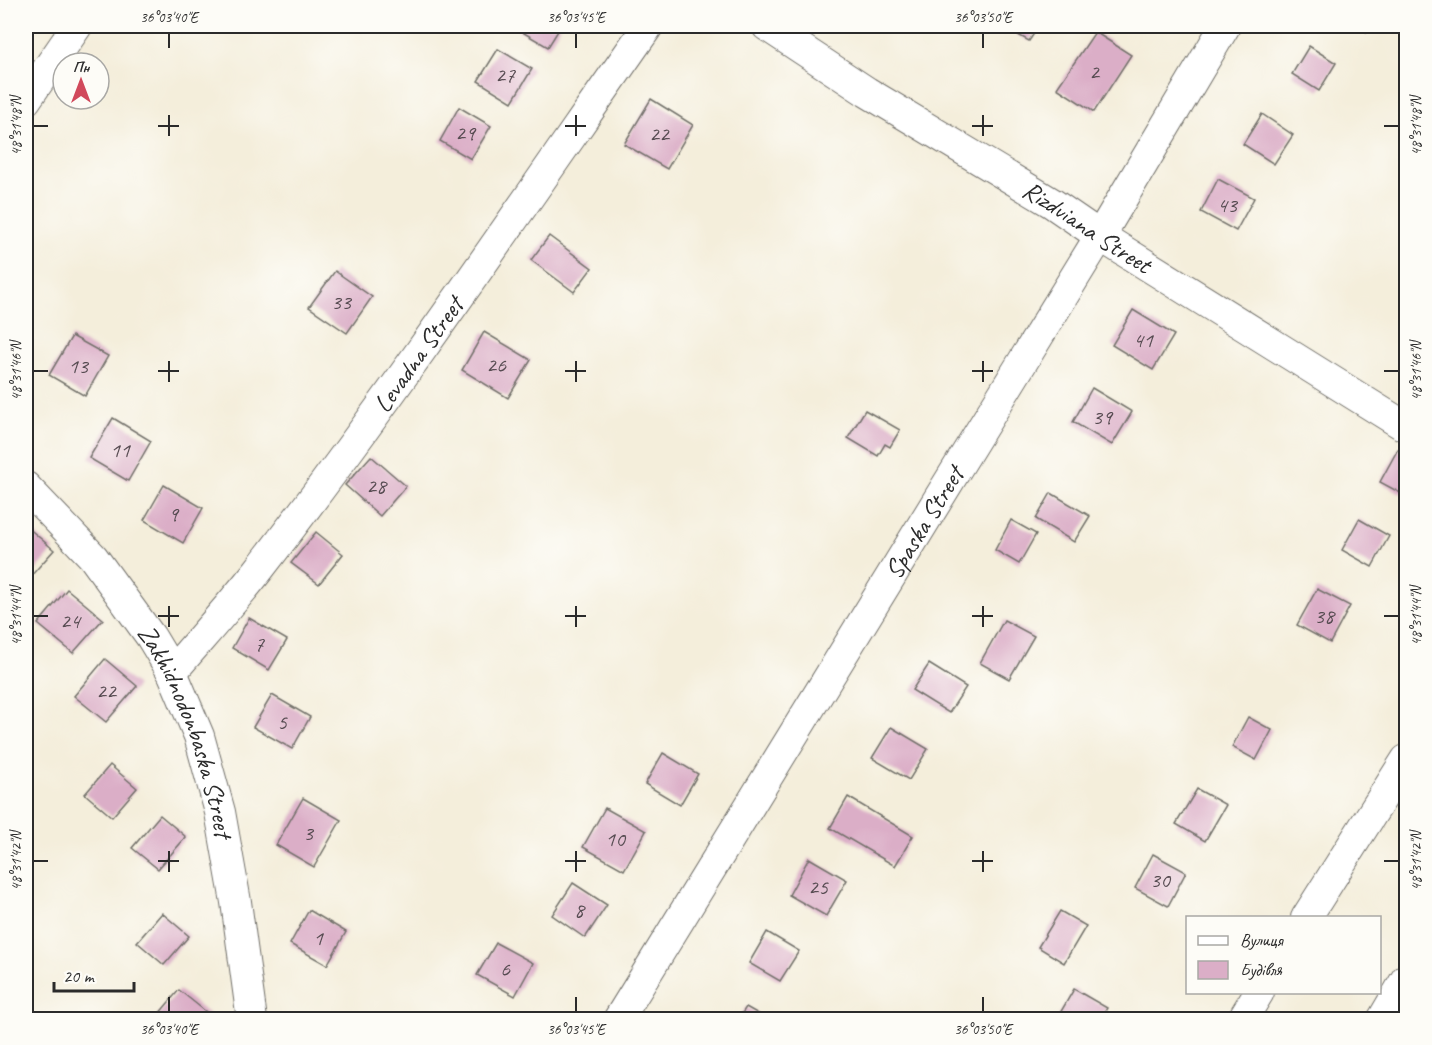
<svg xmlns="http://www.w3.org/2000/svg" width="1432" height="1045" font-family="Caveat,sans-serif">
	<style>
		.building { fill: #dbaec7 }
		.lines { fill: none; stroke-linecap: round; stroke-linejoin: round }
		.minor-casing { stroke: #716f69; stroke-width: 32 }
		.minor { stroke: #fff; stroke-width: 30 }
		.ticks { fill: none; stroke: #2b2b2b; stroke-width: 2 }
		.labels { text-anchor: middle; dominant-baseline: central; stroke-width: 6; stroke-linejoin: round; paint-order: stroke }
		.number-label { font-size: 22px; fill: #574c52 }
		.street-label { font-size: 26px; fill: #2b2b2b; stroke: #fdfcf7 }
		.neatline { fill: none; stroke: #2b2b2b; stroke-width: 2 }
		.ticks-label { font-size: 15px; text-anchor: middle; fill: #2b2b2b }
	</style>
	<rect width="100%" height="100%" fill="#fdfcf7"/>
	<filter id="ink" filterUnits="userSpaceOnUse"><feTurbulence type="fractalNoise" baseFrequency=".0167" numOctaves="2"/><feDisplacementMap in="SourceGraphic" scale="12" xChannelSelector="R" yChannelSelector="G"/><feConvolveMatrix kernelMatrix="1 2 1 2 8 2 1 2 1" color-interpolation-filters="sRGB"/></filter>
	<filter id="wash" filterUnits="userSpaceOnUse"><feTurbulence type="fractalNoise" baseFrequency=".008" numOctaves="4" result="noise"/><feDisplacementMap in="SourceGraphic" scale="24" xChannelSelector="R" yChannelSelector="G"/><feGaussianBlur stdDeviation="1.35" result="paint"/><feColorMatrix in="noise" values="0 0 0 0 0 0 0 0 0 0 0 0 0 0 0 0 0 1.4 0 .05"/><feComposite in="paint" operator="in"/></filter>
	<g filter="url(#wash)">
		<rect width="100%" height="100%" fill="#f4eedb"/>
		<g id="blocks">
			<g class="building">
				<polygon points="512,26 561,26 548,47"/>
				<polygon points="1002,26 1039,26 1029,41"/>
				<polygon points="1353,26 1370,26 1367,32"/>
				<polygon points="1095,32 1131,55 1094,112 1057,88"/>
				<polygon points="1309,46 1336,63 1319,91 1292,74"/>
				<polygon points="498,49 532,69 512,102 478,81"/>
				<polygon points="651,99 693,125 667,169 624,144"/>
				<polygon points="459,107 491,126 471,159 440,141"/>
				<polygon points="1262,114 1293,135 1274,164 1243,144"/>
				<polygon points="1218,179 1254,198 1236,231 1201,212"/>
				<polygon points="549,236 592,268 574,292 531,260"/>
				<polygon points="335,271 372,297 347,333 309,307"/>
				<polygon points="1133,310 1174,335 1153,370 1112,345"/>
				<polygon points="484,332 531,360 508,398 462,370"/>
				<polygon points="72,336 108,356 85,396 49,375"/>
				<polygon points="1092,388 1132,412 1112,445 1073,422"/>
				<polygon points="865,410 900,430 890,447 885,444 878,456 848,438"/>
				<polygon points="113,418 151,441 128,481 89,458"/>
				<polygon points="1398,449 1406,454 1406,496 1380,482"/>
				<polygon points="371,456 406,486 380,516 345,485"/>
				<polygon points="164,485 203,508 183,543 144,520"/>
				<polygon points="1051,493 1090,516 1074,542 1036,519"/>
				<polygon points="1359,519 1389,536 1372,567 1342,550"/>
				<polygon points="1011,520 1036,534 1019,564 995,550"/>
				<polygon points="26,526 54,550 30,577 26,573"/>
				<polygon points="316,532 343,554 319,584 291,563"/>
				<polygon points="67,589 103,619 73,653 38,624"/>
				<polygon points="1317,589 1350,606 1330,643 1297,625"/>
				<polygon points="249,618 287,640 269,670 232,648"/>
				<polygon points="1004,620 1034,636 1009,679 980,663"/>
				<polygon points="105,659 137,686 106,722 74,696"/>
				<polygon points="929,664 966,687 949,713 912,690"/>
				<polygon points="272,695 310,717 292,749 253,727"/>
				<polygon points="1248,717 1272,730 1256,760 1232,747"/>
				<polygon points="891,727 928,749 909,780 872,758"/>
				<polygon points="663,753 698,774 680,805 645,784"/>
				<polygon points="110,765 137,788 112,817 85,794"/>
				<polygon points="1197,789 1226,805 1205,841 1176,824"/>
				<polygon points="848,797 913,836 895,866 830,828"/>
				<polygon points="303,798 341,820 314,867 276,845"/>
				<polygon points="605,808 646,831 624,870 583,847"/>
				<polygon points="160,815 186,837 158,869 132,848"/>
				<polygon points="1153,854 1186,872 1168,906 1135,888"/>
				<polygon points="809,858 847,880 826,916 789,895"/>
				<polygon points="573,883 607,905 585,938 552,915"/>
				<polygon points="309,910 346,932 327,965 290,944"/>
				<polygon points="1060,911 1086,926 1064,963 1038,947"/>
				<polygon points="162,913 189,936 164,965 137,942"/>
				<polygon points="767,932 799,951 780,981 749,963"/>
				<polygon points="496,943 533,963 515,996 477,975"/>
				<polygon points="1074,989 1107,1008 1100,1020 1056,1020"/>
				<polygon points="179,990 210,1015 206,1020 162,1020 158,1015"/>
				<polygon points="746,1007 769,1020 738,1020"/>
			</g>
		</g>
	</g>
	<g filter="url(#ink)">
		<use href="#blocks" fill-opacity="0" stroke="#716f69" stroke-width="1.5"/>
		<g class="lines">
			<g class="minor-casing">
				<g id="minor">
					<path id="s1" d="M767,26L867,92L1052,203L1100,236L1406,427"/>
					<polyline points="26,100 77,26"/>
					<path id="s2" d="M26,487L93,557L151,637L172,672L199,736L220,812L236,902L252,1020"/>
					<path id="s3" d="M172,672C200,639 230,606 257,572C394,395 520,209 648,26"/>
					<polyline points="1306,918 1406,760"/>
					<path id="s4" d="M618,1020L1100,236L1225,26"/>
					<polyline points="1242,1020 1259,992"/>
					<polyline points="1382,1020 1406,979"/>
				</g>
			</g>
			<use href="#minor" class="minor"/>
		</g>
	</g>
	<path class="ticks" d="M169,33V48M576,33V48M983,33V48M169,115V136M576,115V136M983,115V136M33,126H48M158,126H179M565,126H586M972,126H993M1384,126H1399M169,361V382M576,361V382M983,361V382M33,371H48M158,371H179M565,371H586M972,371H993M1384,371H1399M169,606V627M576,606V627M983,606V627M33,616H48M158,616H179M565,616H586M972,616H993M1384,616H1399M169,851V872M576,851V872M983,851V872M33,861H48M158,861H179M565,861H586M972,861H993M1384,861H1399M169,997V1012M576,997V1012M983,997V1012"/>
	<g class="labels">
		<g class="number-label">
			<text x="1094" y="72">2</text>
			<text x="505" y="75">27</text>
			<text x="465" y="133">29</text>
			<text x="659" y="134">22</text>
			<text x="1227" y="205">43</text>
			<text x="341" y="302">33</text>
			<text x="1143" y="340">41</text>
			<text x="496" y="365">26</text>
			<text x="78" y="366">13</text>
			<text x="1102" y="417">39</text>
			<text x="120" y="450">11</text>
			<text x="376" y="486">28</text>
			<text x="173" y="514">9</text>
			<text x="1324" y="616">38</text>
			<text x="70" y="621">24</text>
			<text x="259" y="644">7</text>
			<text x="106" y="691">22</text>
			<text x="282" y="722">5</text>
			<text x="308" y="833">3</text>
			<text x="615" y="839">10</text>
			<text x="1160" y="880">30</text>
			<text x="818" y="887">25</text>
			<text x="579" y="910">8</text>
			<text x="318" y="938">1</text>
			<text x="505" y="969">6</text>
		</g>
		<g class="street-label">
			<text stroke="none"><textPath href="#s1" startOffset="378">Rizdviana Street</textPath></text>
			<text stroke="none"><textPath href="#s3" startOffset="402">Levadna Street</textPath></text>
			<text stroke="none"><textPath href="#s4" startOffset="584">Spaska Street</textPath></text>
			<text stroke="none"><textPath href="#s2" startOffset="297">Zakhidnodonbaska Street</textPath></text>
		</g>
	</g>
	<rect width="1432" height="1045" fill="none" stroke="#fdfcf7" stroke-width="66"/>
	<rect x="1186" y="916" width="195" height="78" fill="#fdfcf7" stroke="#a9a8a5" stroke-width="1.5"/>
	<rect x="1198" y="936" width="30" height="9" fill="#ffffff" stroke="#a9a8a5" stroke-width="1.5"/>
	<text x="1240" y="946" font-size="18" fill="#2b2b2b">Вулиця</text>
	<rect x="1198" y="961" width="30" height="18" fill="#dbaec7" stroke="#a9a8a5" stroke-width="1.5"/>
	<text x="1240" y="976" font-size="18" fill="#2b2b2b">Будівля</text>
	<g transform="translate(81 81)"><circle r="28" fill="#fdfcf7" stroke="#a9a8a5" stroke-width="1.5"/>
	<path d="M0-4.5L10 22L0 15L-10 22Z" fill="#d1495b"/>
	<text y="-9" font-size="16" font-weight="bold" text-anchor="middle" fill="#2b2b2b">Пн</text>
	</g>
	<path d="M54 982v9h80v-9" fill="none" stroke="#2b2b2b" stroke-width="3"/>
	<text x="63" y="982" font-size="18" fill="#2b2b2b" stroke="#fdfcf7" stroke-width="4.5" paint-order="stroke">20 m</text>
	<rect x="33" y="33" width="1366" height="979" class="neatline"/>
	<g class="ticks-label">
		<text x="169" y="22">36°03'40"E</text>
		<text x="576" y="22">36°03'45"E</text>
		<text x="983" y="22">36°03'50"E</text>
		<text transform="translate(16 126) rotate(-90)" y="5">48°31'48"N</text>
		<text transform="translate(1416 126) rotate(-90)" y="5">48°31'48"N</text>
		<text transform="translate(16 371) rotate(-90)" y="5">48°31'46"N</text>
		<text transform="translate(1416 371) rotate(-90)" y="5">48°31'46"N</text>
		<text transform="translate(16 616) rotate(-90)" y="5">48°31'44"N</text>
		<text transform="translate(1416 616) rotate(-90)" y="5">48°31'44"N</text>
		<text transform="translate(16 861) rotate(-90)" y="5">48°31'42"N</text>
		<text transform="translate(1416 861) rotate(-90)" y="5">48°31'42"N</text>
		<text x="169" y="1034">36°03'40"E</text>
		<text x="576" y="1034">36°03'45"E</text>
		<text x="983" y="1034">36°03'50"E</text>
	</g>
</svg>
